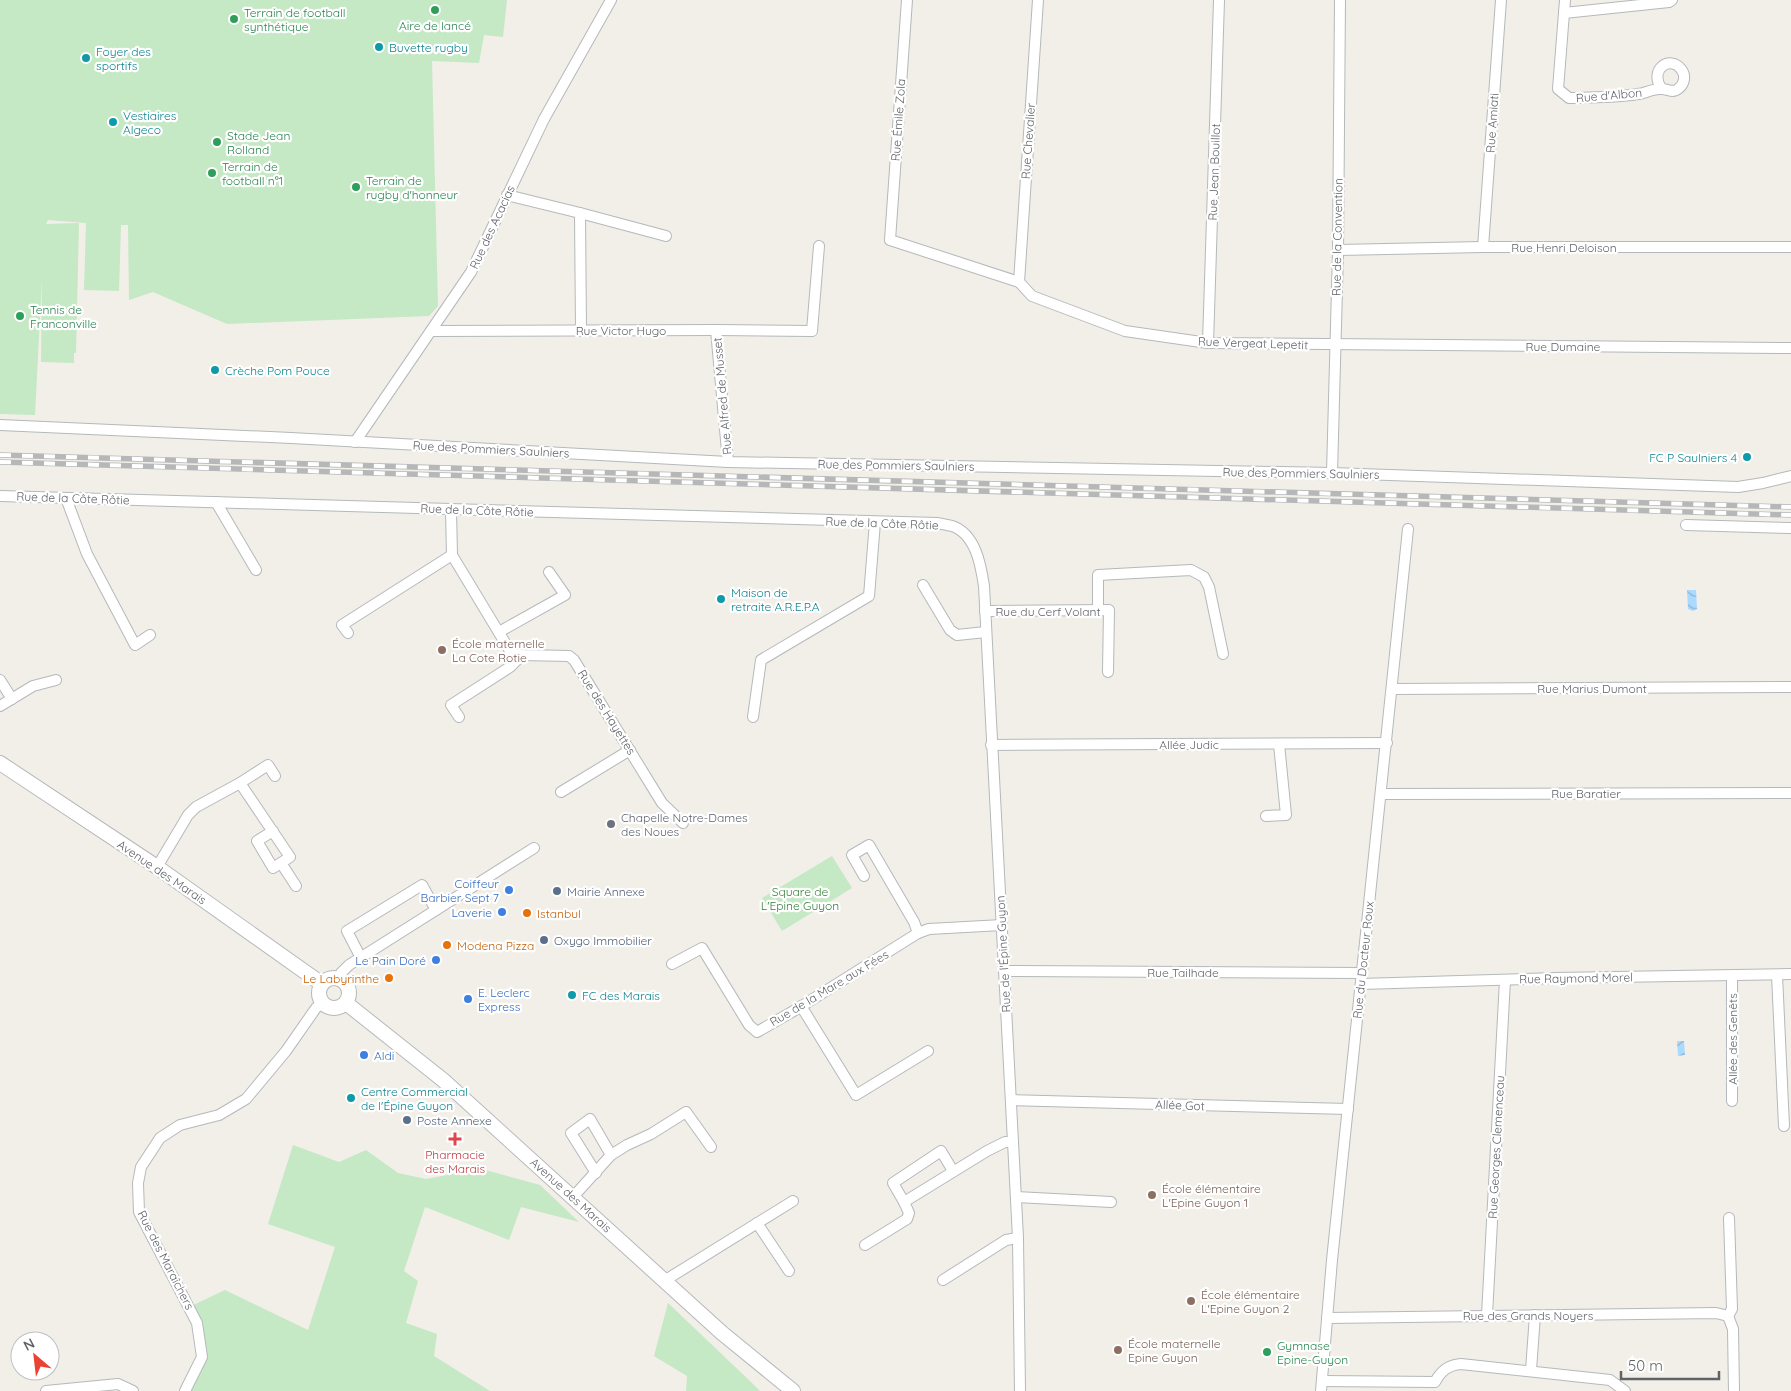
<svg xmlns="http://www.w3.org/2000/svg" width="1791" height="1391" font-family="Quicksand,sans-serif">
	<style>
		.green { fill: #c5e8c5 }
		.water { fill: url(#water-waves) }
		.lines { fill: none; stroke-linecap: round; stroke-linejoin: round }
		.minor-casing { stroke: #b5b8bc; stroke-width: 12 }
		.tertiary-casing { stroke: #b5b8bc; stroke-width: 16 }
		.minor { stroke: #fff; stroke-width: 10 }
		.tertiary { stroke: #fff; stroke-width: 14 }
		.rail-casing { stroke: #b6b7b8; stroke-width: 5.5 }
		.rail { stroke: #fff; stroke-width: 4; stroke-dasharray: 11; stroke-linecap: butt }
		.leisure-dot { fill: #2e9e5b; stroke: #fff; stroke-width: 2 }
		.culture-dot { fill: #0f9aa8; stroke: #fff; stroke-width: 2 }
		.education-dot { fill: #8d6e63; stroke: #fff; stroke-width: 2 }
		.worship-dot { fill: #6b7280; stroke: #fff; stroke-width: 2 }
		.shop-dot { fill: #3f7fe0; stroke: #fff; stroke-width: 2 }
		.service-dot { fill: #5c6f8a; stroke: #fff; stroke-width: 2 }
		.food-dot { fill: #e8710a; stroke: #fff; stroke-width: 2 }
		.health-dot { fill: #e0444e; stroke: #fff; stroke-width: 2 }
		.labels { text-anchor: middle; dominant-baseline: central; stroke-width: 4.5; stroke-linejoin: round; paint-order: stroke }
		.leisure-label { font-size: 12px; fill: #27864d; stroke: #fff; text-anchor: start }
		.culture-label { font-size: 12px; fill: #0d838f; stroke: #fff; text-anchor: start }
		.street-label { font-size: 12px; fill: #5f6368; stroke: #fff }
		.education-label { font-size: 12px; fill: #785e54; stroke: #fff; text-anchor: start }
		.worship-label { font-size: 12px; fill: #5b616d; stroke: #fff; text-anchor: start }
		.shop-label { font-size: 12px; fill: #366cbe; stroke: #fff; text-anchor: end }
		.service-label { font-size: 12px; fill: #4e5e75; stroke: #fff; text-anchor: start }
		.park-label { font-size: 12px; fill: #348238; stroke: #fff }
		.food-label { font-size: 12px; fill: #c56008; stroke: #fff; text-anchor: start }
		.health-label { font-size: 12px; fill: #be3a42; stroke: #fff }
	</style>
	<defs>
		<pattern id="water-waves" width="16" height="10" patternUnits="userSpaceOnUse" patternTransform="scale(1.25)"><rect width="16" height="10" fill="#aadaff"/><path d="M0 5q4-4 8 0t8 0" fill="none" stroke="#8eb4d2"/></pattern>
	</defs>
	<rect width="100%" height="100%" fill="#f1efe8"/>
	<g class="green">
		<polygon points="0,0 507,0 503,37 484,35 479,63 432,61 438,306 429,316 227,324 153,292 129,300 128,225 121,225 119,291 84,290 86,223 48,220 46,224 79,223 76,353 74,353 74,363 41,362 42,278 35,415 0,414"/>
		<polygon points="832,856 852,888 782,931 762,898"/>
		<polygon points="293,1145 339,1162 366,1150 398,1173 426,1179 458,1173 475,1167 540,1185 579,1222 521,1207 509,1240 425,1207 404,1271 418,1281 406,1323 437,1334 434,1356 490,1391 185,1391 202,1357 189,1307 225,1290 308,1330 335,1247 268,1224"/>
		<polygon points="668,1303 752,1383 760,1391 686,1391 687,1376 654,1356"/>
	</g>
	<g class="water">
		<polygon points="1687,590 1696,590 1697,609 1693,611 1688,609"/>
		<polygon points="1677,1041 1684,1041 1685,1055 1678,1056"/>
	</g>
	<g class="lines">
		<g class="minor-casing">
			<g id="minor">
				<polyline points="907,0 890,240 1019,282 1032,296 1125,331 1208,343 1791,348"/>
				<path d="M1565,0L1558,89L1569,98C1591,97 1615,98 1638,94C1645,93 1653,89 1660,89C1667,88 1672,94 1678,89C1685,84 1686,75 1681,69C1670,55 1649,69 1661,88"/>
				<polyline points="1564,13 1669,2 1672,0"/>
				<polyline points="507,195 580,213 581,331"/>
				<polyline points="580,213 666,236"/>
				<polyline points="1483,247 1501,0"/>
				<polyline points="1338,250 1483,247 1791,247"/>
				<polyline points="1019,282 1038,0"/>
				<polyline points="716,330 728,462"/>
				<polyline points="431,331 716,330 812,331 819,246"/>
				<polyline points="1208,343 1219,0"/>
				<polyline points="0,425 291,438 728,462 1332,473 1738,487 1763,483 1791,476"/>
				<polyline points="355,442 471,272 544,119 611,0"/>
				<polyline points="1332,473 1338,252 1340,0"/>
				<path d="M0,496L937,523C942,524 948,525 952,526C976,534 981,566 984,586L1018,1238L1020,1391"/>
				<polyline points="66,498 87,554 135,645 150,635"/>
				<polyline points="216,502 256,570"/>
				<polyline points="451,510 452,555 510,651 515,654 522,655 569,656 574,660 662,803 683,823"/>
				<polyline points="1686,525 1791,528"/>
				<polyline points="923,585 950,630 957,635 986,632"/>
				<polyline points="1098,610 1098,575 1191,570 1204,577 1209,587 1223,654"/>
				<polyline points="985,611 1109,610 1108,672"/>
				<polyline points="499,632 565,595 549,572"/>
				<polyline points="348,633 342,625 452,555"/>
				<polyline points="0,680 12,699"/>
				<polyline points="1392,689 1791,687"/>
				<polyline points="0,706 33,686 56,680"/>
				<polyline points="459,717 451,705 510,667 522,655"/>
				<polyline points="753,717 761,660 869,596 875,522"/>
				<polyline points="991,745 1387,743"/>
				<polyline points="240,783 268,765 275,776"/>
				<polyline points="561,792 630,750"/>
				<polyline points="1381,794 1791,793"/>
				<polyline points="1266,816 1286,815 1279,744"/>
				<polyline points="281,863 296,886"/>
				<polyline points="157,867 188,815 196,807 240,783 290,857 273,868 257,841 273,831"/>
				<polyline points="864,876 852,855 869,845 914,922 918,933"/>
				<polyline points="361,958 347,931 422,885 436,910"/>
				<polyline points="672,964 702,948 749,1025 757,1032 797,1009 918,933 929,929 1002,925"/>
				<polyline points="1004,971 1361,973"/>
				<polyline points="1777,975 1784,1126"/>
				<polyline points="1732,976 1732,1101"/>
				<polyline points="339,978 341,973 349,965 534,848"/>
				<polyline points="1361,984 1556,978 1791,974"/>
				<polyline points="801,1006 856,1095 928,1051"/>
				<polyline points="1011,1100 1348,1109"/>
				<polyline points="596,1173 571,1133 590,1119 611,1155"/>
				<polyline points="573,1197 611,1155 627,1145 651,1134 686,1112 711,1147"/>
				<polyline points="1016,1197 1111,1202"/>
				<polyline points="904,1202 893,1183 941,1151 953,1171"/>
				<polyline points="757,1223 789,1271"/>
				<polyline points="865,1245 907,1219 909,1213 904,1202 987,1151 1005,1142 1013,1142"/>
				<polyline points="943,1280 1006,1240 1018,1238"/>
				<polyline points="664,1281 793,1201"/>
				<polyline points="1487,1315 1505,980"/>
				<polyline points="1728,1316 1732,1309 1729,1218"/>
				<polyline points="1728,1316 1733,1329 1734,1391"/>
				<polyline points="1327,1318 1716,1313 1728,1316"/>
				<polyline points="1531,1370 1535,1315"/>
				<path d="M1322,1381L1435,1382C1441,1371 1448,1365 1461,1364L1610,1380L1625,1391"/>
				<polyline points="46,1391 118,1384 133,1391"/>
				<polyline points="185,1391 202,1357 197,1323 139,1212 138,1183 141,1167 160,1138 180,1125 219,1115 246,1099 286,1051 316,1008 323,1002"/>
				<polyline points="1321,1391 1332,1260 1408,529"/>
			</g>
		</g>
		<g class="tertiary-casing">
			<g id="tertiary">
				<polyline points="0,763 157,867 322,984"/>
				<circle cx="334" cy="993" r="15"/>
				<polyline points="346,1003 443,1080 722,1333 793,1391"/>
			</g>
		</g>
		<use href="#minor" class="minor"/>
		<use href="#tertiary" class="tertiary"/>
		<g class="rail-casing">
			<g id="rail">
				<polyline points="0,455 1791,507"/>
				<polyline points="0,462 1791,515"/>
			</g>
		</g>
		<use href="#rail" class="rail"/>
	</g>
	<g class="leisure-dot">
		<circle cx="435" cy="10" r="5"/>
		<circle cx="234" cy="19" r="5"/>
		<circle cx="217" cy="142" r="5"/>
		<circle cx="212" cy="173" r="5"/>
		<circle cx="356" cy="187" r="5"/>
		<circle cx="20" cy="316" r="5"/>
		<circle cx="1267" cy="1352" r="5"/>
	</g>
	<g class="culture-dot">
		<circle cx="379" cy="47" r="5"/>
		<circle cx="86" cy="58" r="5"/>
		<circle cx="113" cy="122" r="5"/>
		<circle cx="215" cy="370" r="5"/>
		<circle cx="1747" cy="457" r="5"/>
		<circle cx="721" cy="599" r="5"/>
		<circle cx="572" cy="995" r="5"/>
		<circle cx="351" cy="1098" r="5"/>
	</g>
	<g class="education-dot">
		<circle cx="442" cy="650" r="5"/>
		<circle cx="1152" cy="1195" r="5"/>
		<circle cx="1191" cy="1301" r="5"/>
		<circle cx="1118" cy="1350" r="5"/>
	</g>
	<circle class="worship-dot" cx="611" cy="824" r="5"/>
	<g class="shop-dot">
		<circle cx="509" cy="890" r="5"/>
		<circle cx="502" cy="912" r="5"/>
		<circle cx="436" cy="960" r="5"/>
		<circle cx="468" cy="999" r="5"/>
		<circle cx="364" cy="1055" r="5"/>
	</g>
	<g class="service-dot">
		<circle cx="557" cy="891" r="5"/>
		<circle cx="544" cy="940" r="5"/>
		<circle cx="407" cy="1120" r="5"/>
	</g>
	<g class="food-dot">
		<circle cx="527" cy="913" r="5"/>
		<circle cx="447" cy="945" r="5"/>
		<circle cx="389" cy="978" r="5"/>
	</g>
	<path class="health-dot" d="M452.5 1131.5h5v5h5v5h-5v5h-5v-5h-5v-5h5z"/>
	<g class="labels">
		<g class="leisure-label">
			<text x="244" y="12">Terrain de football<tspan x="244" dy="14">synthétique</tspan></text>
			<text x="435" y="25" text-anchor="middle">Aire de lancé</text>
			<text x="227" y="135">Stade Jean<tspan x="227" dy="14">Rolland</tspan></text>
			<text x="222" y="166">Terrain de<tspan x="222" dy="14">football n°1</tspan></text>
			<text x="366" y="180">Terrain de<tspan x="366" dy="14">rugby d'honneur</tspan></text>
			<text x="30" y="309">Tennis de<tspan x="30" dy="14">Franconville</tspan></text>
			<text x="1277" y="1345">Gymnase<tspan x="1277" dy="14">Epine-Guyon</tspan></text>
		</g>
		<g class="culture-label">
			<text x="389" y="47">Buvette rugby</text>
			<text x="96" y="51">Foyer des<tspan x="96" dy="14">sportifs</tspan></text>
			<text x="123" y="115">Vestiaires<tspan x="123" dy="14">Algeco</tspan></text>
			<text x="225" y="370">Crèche Pom Pouce</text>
			<text x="1737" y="457" text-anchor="end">FC P Saulniers 4</text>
			<text x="731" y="592">Maison de<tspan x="731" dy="14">retraite A.R.E.P.A</tspan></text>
			<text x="582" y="995">FC des Marais</text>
			<text x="361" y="1091">Centre Commercial<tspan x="361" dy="14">de l'Épine Guyon</tspan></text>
		</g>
		<g class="street-label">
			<text transform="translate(1609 95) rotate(-5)">Rue d'Albon</text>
			<text transform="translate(898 120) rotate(-86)">Rue Émile Zola</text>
			<text transform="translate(1492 123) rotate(-86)">Rue Amiati</text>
			<text transform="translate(1028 141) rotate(-86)">Rue Chevalier</text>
			<text transform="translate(1214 172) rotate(-88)">Rue Jean Bouillot</text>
			<text transform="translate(492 227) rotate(-65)">Rue des Acacias</text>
			<text transform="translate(1337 237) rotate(-89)">Rue de la Convention</text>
			<text x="1564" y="247">Rue Henri Deloison</text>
			<text x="621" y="330">Rue Victor Hugo</text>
			<text transform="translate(1253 343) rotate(2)">Rue Vergeat Lepetit</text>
			<text x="1563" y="346">Rue Dumaine</text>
			<text transform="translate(722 396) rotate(-95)">Rue Alfred de Musset</text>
			<text transform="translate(491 449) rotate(3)">Rue des Pommiers Saulniers</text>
			<text transform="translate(896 465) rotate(1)">Rue des Pommiers Saulniers</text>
			<text transform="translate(1301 473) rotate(1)">Rue des Pommiers Saulniers</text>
			<text transform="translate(73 498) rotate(2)">Rue de la Côte Rôtie</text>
			<text transform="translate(477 510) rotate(2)">Rue de la Côte Rôtie</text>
			<text transform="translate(882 523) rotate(2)">Rue de la Côte Rôtie</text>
			<text x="1048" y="611">Rue du Cerf Volant</text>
			<text x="1592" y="688">Rue Marius Dumont</text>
			<text transform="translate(607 712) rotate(58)">Rue des Hayettes</text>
			<text x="1189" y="744">Allée Judic</text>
			<text x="1586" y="793">Rue Baratier</text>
			<text transform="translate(162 872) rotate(34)">Avenue des Marais</text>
			<text transform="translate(1003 954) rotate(-93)">Rue de l'Épine Guyon</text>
			<text transform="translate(1363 960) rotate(-84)">Rue du Docteur Roux</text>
			<text x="1183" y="972">Rue Tailhade</text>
			<text transform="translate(1576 978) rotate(-1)">Rue Raymond Morel</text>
			<text transform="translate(829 988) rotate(-31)">Rue de la Mare aux Fées</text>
			<text transform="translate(1732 1039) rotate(-90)">Allée des Genêts</text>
			<text transform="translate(1180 1105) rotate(2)">Allée Got</text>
			<text transform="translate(1496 1147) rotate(-87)">Rue Georges Clemenceau</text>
			<text transform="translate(571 1195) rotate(42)">Avenue des Marais</text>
			<text transform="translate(166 1260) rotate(63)">Rue des Maraîchers</text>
			<text x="1528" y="1315">Rue des Grands Noyers</text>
		</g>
		<g class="education-label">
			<text x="452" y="643">École maternelle<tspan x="452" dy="14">La Cote Rotie</tspan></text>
			<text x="1162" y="1188">École élémentaire<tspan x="1162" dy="14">L'Epine Guyon 1</tspan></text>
			<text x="1201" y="1294">École élémentaire<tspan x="1201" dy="14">L'Epine Guyon 2</tspan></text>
			<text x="1128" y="1343">École maternelle<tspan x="1128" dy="14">Epine Guyon</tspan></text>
		</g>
		<g class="worship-label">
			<text x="621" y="817">Chapelle Notre-Dames<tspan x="621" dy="14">des Noues</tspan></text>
		</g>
		<g class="shop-label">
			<text x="499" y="883">Coiffeur<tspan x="499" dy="14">Barbier Sept 7</tspan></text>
			<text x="492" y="912">Laverie</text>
			<text x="426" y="960">Le Pain Doré</text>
			<text x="478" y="992" text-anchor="start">E. Leclerc<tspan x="478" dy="14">Express</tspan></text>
			<text x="374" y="1055" text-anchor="start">Aldi</text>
		</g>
		<g class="service-label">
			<text x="567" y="891">Mairie Annexe</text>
			<text x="554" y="940">Oxygo Immobilier</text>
			<text x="417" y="1120">Poste Annexe</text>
		</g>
		<g class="park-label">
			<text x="800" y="891">Square de<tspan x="800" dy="14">L'Epine Guyon</tspan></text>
		</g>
		<g class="food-label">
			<text x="537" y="913">Istanbul</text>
			<text x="457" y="945">Modena Pizza</text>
			<text x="379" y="978" text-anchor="end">Le Labyrinthe</text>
		</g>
		<g class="health-label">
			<text x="455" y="1154">Pharmacie<tspan x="455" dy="14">des Marais</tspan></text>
		</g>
	</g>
	<g transform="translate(35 1356) rotate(332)"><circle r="24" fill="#ffffff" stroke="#bfc1c3"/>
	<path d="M0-4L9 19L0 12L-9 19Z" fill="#ea4335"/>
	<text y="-8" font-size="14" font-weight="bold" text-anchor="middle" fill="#5f6368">N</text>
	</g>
	<path d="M1621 1371v8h98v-8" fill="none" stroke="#5f6368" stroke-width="2.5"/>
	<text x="1628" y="1371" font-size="15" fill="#5f6368" stroke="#ffffff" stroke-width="4" paint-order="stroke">50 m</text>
</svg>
